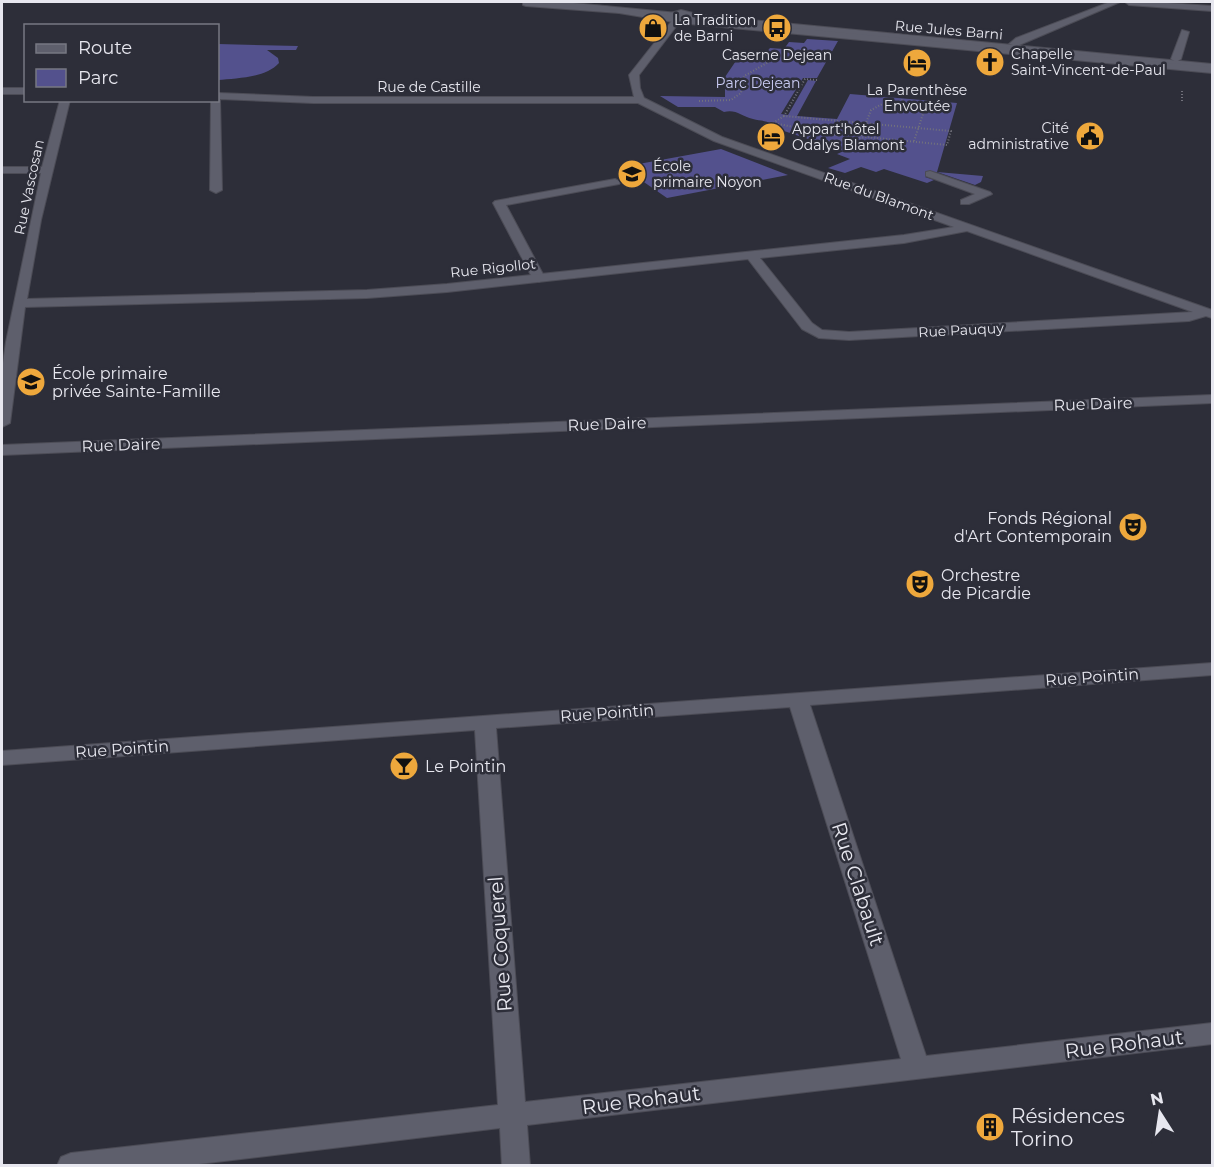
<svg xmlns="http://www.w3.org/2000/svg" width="1214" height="1167" font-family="Montserrat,sans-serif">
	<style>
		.green { fill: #53518d }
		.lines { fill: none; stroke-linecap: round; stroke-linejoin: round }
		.lane-casing { stroke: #4c4c56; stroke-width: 2 }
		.street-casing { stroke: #4c4c56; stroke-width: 2 }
		.secondary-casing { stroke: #4c4c56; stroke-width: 2 }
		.path { stroke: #72727c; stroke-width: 2; stroke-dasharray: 1 2; stroke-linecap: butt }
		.lane { fill: #5e5f6c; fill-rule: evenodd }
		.street { fill: #5e5f6c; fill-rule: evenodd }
		.secondary { fill: #5e5f6c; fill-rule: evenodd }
		.labels { text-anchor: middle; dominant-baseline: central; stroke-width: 5; stroke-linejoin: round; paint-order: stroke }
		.far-poi-label { font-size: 14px; fill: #e7e7ef; stroke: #2d2e39; text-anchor: start }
		.far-street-label { font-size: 14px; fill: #e7e7ef; stroke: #2d2e39 }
		.far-park-label { font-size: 14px; fill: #cbcdf5; stroke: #2d2e39 }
		.poi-label { font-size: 16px; fill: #e7e7ef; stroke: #2d2e39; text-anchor: start }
		.street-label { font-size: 16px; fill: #e7e7ef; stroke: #2d2e39 }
		.near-street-label { font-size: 20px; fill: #e7e7ef; stroke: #2d2e39 }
		.near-poi-label { font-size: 20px; fill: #e7e7ef; stroke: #2d2e39; text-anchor: start }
	</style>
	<rect width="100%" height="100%" fill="#2d2e39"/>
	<g class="green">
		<path d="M807,39L838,41L817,78H803L781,114L788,115L808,80L816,81L797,116L837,119L850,94L957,103L937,172L983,176L981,182L975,185L937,172L925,177L934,180L927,183L884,169L876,172L861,167L845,173L828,168L850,159L837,154L844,151L769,126L772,124C765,120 760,121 753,119C741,116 736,109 724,112L715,107H678L660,96L725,97V77L742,52L765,54L770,48L784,49L789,42L804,43Z"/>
		<path d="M218,44L298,46L296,50H267L278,58L279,63C266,78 236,78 218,80Z"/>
		<polygon points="721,149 788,175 667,198 622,167"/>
	</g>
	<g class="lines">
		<g class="lane-casing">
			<g id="lane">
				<polygon points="540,2 563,2 1212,64 1212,70 544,5"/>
				<polygon points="930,171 990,192 992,194 969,204 961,204 961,200 975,194 926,176 926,172"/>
				<polygon points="615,179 621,182 619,184 506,205 545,278 539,282 534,281 493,203 495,201"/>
			</g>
		</g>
		<g class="street-casing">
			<g id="street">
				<polygon points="1110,2 1120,2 1017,46 1009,44 1016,38"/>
				<polygon points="1125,2 1153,2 1212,6 1212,11 1129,5"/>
				<path d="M677,17L681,20L639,75L640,88L644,98L722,137L1212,310V318L1206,316L1189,321L849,340L819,338L802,329L748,259L447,292L367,298L25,307L10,423L2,427V370L6,342L41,173H2V167H42L60,100H70L41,220L27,299L367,290L447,284L904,235L954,227L714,141L638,103H313L220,99L222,190L216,193L210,190L211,100H218V93L313,97H634L629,75L674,18ZM967,231L1193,312L849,332L822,330L812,323L760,258L904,243Z"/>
				<polygon points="1182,30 1189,32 1181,59 1176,62 1171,59"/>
				<rect x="2" y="88" width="24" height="6"/>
				<polygon points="1212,395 1212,403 2,455 2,445"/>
				<path d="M1212,663V675L810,705L926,1056L1212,1023V1044L527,1125L530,1166H502L500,1128L182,1166H57L61,1157L71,1153L498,1105L475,730L2,765V751ZM790,707L901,1059L525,1102L496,728Z"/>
			</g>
		</g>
		<g class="secondary-casing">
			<path id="secondary" d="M523,2L603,6L664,15L681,10L697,14L696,19L1212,67V73L679,23L619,13L526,6L523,5ZM681,16L687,17H672Z"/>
		</g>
		<g class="path">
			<polyline points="817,80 805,79 784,116 951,131 947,145 867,137 819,143"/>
			<polyline points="1182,91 1182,103"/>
			<polyline points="699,101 731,100 741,93 744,76 783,54"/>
			<polyline points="901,103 914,104 923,114 914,141"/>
			<polyline points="784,116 773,123 840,136"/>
			<polyline points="764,125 773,123"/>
			<polyline points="861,136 871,110 888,101 901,103 903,98"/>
		</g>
		<use href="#lane" class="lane"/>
		<use href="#street" class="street"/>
		<use href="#secondary" class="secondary"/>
	</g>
	<defs>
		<g id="shop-disc" transform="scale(1.5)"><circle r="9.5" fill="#eea83c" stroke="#2d2e39"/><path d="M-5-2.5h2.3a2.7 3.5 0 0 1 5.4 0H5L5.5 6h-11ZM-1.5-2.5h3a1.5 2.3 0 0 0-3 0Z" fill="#111"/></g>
		<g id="bus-disc" transform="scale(1.5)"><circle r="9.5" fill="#eea83c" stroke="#2d2e39"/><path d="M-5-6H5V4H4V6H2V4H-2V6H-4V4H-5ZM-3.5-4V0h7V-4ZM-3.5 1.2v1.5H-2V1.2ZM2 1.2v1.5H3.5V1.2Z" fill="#111"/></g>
		<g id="church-disc" transform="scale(1.5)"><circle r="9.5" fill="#eea83c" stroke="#2d2e39"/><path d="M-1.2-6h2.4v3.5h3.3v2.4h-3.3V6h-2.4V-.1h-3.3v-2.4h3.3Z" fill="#111"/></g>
		<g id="hotel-disc" transform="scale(1.5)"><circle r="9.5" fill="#eea83c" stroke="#2d2e39"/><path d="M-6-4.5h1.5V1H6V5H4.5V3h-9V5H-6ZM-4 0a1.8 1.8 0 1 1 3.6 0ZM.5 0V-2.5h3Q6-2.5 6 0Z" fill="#111"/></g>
		<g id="civic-disc" transform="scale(1.5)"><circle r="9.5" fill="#eea83c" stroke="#2d2e39"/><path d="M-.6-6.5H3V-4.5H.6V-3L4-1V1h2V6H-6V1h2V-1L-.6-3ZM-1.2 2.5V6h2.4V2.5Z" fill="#111"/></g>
		<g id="school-disc" transform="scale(1.5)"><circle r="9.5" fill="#eea83c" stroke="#2d2e39"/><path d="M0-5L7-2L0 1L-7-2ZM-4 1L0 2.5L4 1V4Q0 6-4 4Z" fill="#111"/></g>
		<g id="theatre-disc" transform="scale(1.5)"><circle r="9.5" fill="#eea83c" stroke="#2d2e39"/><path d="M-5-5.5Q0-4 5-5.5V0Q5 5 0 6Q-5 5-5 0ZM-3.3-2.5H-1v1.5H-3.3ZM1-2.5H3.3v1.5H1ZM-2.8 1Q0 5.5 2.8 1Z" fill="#111"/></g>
		<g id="bar-disc" transform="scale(1.5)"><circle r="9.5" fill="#eea83c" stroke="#2d2e39"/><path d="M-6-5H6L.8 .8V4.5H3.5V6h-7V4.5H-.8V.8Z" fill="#111"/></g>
		<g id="building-disc" transform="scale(1.5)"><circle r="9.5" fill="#eea83c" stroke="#2d2e39"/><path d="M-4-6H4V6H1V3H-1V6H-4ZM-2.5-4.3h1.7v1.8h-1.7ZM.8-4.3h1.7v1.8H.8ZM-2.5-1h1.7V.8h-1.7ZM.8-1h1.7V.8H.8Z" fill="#111"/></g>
	</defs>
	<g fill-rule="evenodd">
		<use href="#shop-disc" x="653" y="28"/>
		<use href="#bus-disc" x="777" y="28"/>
		<use href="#church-disc" x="990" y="62"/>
		<use href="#hotel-disc" x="917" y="63"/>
		<use href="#civic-disc" x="1090" y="136"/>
		<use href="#hotel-disc" x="771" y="137"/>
		<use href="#school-disc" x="632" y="174"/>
		<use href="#school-disc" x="31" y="382"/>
		<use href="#theatre-disc" x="1133" y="527"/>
		<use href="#theatre-disc" x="920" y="584"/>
		<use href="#bar-disc" x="404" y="766"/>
		<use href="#building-disc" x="990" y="1127"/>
	</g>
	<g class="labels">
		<g class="far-poi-label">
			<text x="674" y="20">La Tradition<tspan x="674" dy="16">de Barni</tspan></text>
			<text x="1011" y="54">Chapelle<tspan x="1011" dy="16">Saint-Vincent-de-Paul</tspan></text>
			<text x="777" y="55" text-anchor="middle">Caserne Dejean</text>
			<text x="917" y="90" text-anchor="middle">La Parenthèse<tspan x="917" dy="16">Envoutée</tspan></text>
			<text x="1069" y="128" text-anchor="end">Cité<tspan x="1069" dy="16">administrative</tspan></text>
			<text x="792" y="129">Appart'hôtel<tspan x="792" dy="16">Odalys Blamont</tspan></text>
			<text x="653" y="166">École<tspan x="653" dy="16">primaire Noyon</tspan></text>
		</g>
		<g class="far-street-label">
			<text transform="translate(949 30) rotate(5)">Rue Jules Barni</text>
			<text x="429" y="87">Rue de Castille</text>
			<text transform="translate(29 187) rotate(-78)">Rue Vascosan</text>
			<text transform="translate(879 196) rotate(20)">Rue du Blamont</text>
			<text transform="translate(493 268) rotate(-6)">Rue Rigollot</text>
			<text transform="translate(961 330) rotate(-3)">Rue Pauquy</text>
		</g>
		<g class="far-park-label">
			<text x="758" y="83">Parc Dejean</text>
		</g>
		<g class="poi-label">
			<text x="52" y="373">École primaire<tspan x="52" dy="18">privée Sainte-Famille</tspan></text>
			<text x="1112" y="518" text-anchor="end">Fonds Régional<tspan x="1112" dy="18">d'Art Contemporain</tspan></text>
			<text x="941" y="575">Orchestre<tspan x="941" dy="18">de Picardie</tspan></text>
			<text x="425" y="766">Le Pointin</text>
		</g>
		<g class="street-label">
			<text transform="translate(1093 404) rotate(-2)">Rue Daire</text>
			<text transform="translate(607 424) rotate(-2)">Rue Daire</text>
			<text transform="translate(121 445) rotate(-2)">Rue Daire</text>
			<text transform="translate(1092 677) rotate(-4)">Rue Pointin</text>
			<text transform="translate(607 713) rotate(-4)">Rue Pointin</text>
			<text transform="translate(122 749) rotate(-4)">Rue Pointin</text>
		</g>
		<g class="near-street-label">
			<text transform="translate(858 884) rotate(72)">Rue Clabault</text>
			<text transform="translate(500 944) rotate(-94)">Rue Coquerel</text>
			<text transform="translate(1124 1044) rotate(-7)">Rue Rohaut</text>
			<text transform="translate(641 1100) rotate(-7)">Rue Rohaut</text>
		</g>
		<g class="near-poi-label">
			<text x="1011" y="1116">Résidences<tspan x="1011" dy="23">Torino</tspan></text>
		</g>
	</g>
	<rect width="1214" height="1167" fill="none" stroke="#e7e7ef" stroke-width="6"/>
	<rect x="24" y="24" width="195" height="78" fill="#2d2e39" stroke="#777882" stroke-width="1.5"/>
	<rect x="36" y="44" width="30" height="9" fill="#5e5f6c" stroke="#777882" stroke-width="1.5"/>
	<text x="78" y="54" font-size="18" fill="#e7e7ef">Route</text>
	<rect x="36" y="69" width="30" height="18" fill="#53518d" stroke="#777882" stroke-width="1.5"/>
	<text x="78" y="84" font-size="18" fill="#e7e7ef">Parc</text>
	<g transform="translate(1160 1113) rotate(348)" stroke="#2d2e39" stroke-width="4.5" paint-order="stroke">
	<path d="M0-4.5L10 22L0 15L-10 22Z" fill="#e7e7ef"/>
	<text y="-9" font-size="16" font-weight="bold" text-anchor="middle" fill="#e7e7ef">N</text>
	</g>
</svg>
